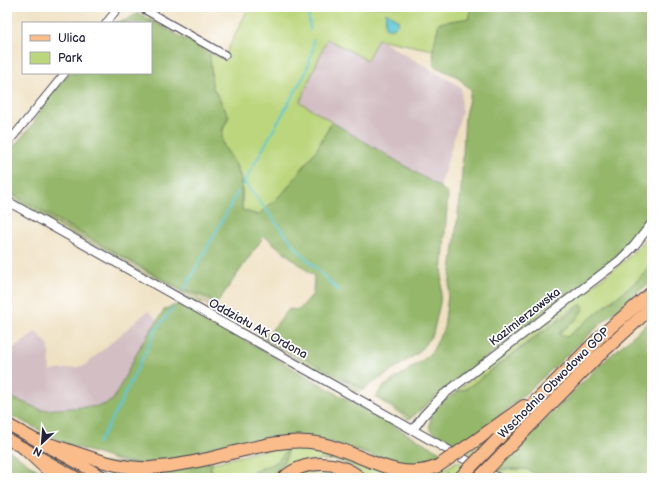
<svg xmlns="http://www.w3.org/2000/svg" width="659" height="485" font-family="'Balsamiq Sans',sans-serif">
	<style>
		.industrial { fill: #d2bec3 }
		.green { fill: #bbd67b; stroke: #6e7c5b }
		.forest { fill: #94b76b; stroke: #5b6c53 }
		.water { fill: #5dc8d7; stroke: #407589 }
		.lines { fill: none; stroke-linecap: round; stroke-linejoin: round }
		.stream { stroke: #5dc8d7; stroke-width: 2 }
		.minor-casing { stroke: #413e4f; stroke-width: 9 }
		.tertiary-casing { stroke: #413e4f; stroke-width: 10 }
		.primary-casing { stroke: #413e4f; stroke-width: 13 }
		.motorway-casing { stroke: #413e4f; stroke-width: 14 }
		.minor { stroke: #fff; stroke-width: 7 }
		.tertiary { stroke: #fff; stroke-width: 8 }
		.primary { stroke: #f9bc8a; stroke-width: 11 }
		.motorway { stroke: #f9bc8a; stroke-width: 12 }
		.motorway-bridge-casing { stroke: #413e4f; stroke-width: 14; stroke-linecap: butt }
		.motorway-bridge { stroke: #f9bc8a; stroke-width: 12 }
		.labels { text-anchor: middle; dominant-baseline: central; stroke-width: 3.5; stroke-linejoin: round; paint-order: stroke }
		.street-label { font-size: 12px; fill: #22223b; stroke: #fff }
	</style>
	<rect width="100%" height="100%" fill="#fff"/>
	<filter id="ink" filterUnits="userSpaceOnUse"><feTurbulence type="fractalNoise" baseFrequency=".025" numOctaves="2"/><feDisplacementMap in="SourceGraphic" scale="8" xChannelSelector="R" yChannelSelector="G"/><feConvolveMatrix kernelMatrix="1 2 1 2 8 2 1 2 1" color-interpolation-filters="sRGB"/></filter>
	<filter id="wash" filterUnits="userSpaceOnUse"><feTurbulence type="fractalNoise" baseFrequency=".012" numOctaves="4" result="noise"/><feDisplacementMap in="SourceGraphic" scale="16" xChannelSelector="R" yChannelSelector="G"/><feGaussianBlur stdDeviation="0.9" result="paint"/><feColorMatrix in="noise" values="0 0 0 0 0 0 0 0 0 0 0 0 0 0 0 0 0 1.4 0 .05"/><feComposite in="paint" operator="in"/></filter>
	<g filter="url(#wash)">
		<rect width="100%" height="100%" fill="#eee0c0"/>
		<g class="industrial">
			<polygon points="327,39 367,60 378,39 461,87 462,111 440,187 300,102"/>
			<polygon points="148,311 158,320 141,345 113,400 101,406 42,410 7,396 7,353 36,331 49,346 50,371 84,366"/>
		</g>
		<g class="green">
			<path d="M249,7H470V18L439,23L433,50L378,39L367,60L327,39L300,102L332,122L317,149L285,191L258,215L242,210C242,200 243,188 241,179C234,148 211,152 229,116L212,86L210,53L223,59Z"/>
			<path d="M7,191L184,291C198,294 208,295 215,306C218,310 226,312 229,315L228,318L219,312L212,303L202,298L184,293L22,202Z"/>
			<polygon points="11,197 183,296 202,301 211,306 214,312 226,320 208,310 210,306 201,301 198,305 9,199"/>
			<polygon points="652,231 652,264 638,280 567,337 560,335 559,333 576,320 574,307 466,389 455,392 628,258"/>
			<polygon points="260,328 268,334 265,338 364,389 362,391 346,381 334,378 258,335"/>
			<polygon points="257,337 333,380 345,384 360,392 350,391"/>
			<polygon points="376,396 411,418 408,419 376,398"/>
			<polygon points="500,429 473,457 467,454"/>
			<path d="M313,447L423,476L440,472L458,461L464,465L454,476L450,471C445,473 440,477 436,478C430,479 371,479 368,478C362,476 355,466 348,464C328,455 290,461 277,478H273L279,471L277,462L238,478H212L214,473L210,467L213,463L275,448Z"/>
			<polygon points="330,468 354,478 289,478 300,472"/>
			<polygon points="526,469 545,478 512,478 496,470"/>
		</g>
		<g class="forest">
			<polygon points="470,7 652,7 652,215 632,242 611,262 444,390 411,418 376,396 383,387 423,360 433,350 444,328 461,190 465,115 471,91 458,77 434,66 433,50 439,23 470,18"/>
			<path d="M138,13L210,53L212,86L229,116L222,131L223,145L235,163L241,179L242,210L258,215L285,191L317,149L332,122L440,187L448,194L440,303L433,334L418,353L364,389L265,338L289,309L299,310L313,294L314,276L264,236L215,306C213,295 194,293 184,291L7,191V154L33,124L43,105L69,73H151V23H111L126,20Z"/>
			<path d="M652,264V281C584,333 528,399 458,448L430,430C427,410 448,394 466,389L581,304L584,308L576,320L559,333L560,335L567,337L638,280Z"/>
			<path d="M180,304C270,353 356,407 446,455L431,464L410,466L390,462L331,442L210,455L142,464L116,460L64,443L7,413V396L42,410L101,406L113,400L141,345L165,309Z"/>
			<polygon points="652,319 652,478 545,478 526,469 496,469 600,365"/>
			<polygon points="7,449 49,478 7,478"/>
			<polygon points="287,450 287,456 273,478 238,478 277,462"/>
			<polygon points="92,463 213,463 210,469 215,475 212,478 118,478"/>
			<polygon points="450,471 454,476 452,478 437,478"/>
		</g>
		<polygon class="water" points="386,12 398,20 398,24 392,29 385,27"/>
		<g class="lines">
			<g class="stream">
				<polyline points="308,7 310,30"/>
				<polyline points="244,182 298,250 340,292"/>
				<polyline points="242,186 306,72 313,48 313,40"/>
				<polyline points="184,290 238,192"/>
				<polyline points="98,443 116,412 156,330 173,308"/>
			</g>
		</g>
	</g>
	<g filter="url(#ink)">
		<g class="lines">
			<g class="minor-casing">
				<g id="minor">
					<polyline points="140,7 225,55"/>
					<polyline points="106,23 119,7"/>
					<polyline points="7,144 65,73"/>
				</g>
			</g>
			<g class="tertiary-casing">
				<g id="tertiary">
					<polyline points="7,201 498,478"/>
					<polyline points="413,430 423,416 443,395 619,261 634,246 652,223"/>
				</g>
			</g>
			<g class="primary-casing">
				<g id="primary">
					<polyline points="7,424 105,478"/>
					<polyline points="7,439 77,478"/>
				</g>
			</g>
			<g class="motorway-casing">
				<g id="motorway">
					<polyline points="478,439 524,406"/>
					<polyline points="498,439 604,333 652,292"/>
					<path d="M38,441C75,450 112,470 150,468C176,466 202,461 227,454C256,447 286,438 317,443C357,449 396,485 438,466"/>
					<polyline points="509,447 595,359 652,307"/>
					<polyline points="26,450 56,478"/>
					<path d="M284,478C304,459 340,460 360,478"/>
				</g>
			</g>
			<use href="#minor" class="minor"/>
			<use href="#tertiary" class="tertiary"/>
			<use href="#primary" class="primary"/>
			<use href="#motorway" class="motorway"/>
			<g class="motorway-bridge-casing">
				<g id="motorway-bridge">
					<polyline points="438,466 478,439"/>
					<polyline points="460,478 498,439"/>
					<polyline points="479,478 509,447"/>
				</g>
			</g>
			<use href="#motorway-bridge" class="motorway-bridge"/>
		</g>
	</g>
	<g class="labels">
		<g class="street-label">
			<text transform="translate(525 317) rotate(-38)">Kazimierzowska</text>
			<text transform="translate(258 329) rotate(29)">Oddziału AK Ordona</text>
			<text transform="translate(554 383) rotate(-45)">Wschodnia Obwodowa GOP</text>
		</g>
	</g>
	<rect width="659" height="485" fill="none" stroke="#fff" stroke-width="24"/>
	<rect x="22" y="22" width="130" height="52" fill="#ffffff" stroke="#a7a7b1"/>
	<rect x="30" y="35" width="20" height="6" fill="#f9bc8a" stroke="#a7a7b1"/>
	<text x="58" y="42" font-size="12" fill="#22223b">Ulica</text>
	<rect x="30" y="52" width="20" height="12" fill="#bbd67b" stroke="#a7a7b1"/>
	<text x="58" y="62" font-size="12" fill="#22223b">Park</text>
	<g transform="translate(42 443) rotate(206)" stroke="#ffffff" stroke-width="3" paint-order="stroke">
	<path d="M0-3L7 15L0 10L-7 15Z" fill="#22223b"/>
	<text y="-6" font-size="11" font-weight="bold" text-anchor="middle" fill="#22223b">N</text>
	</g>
</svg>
